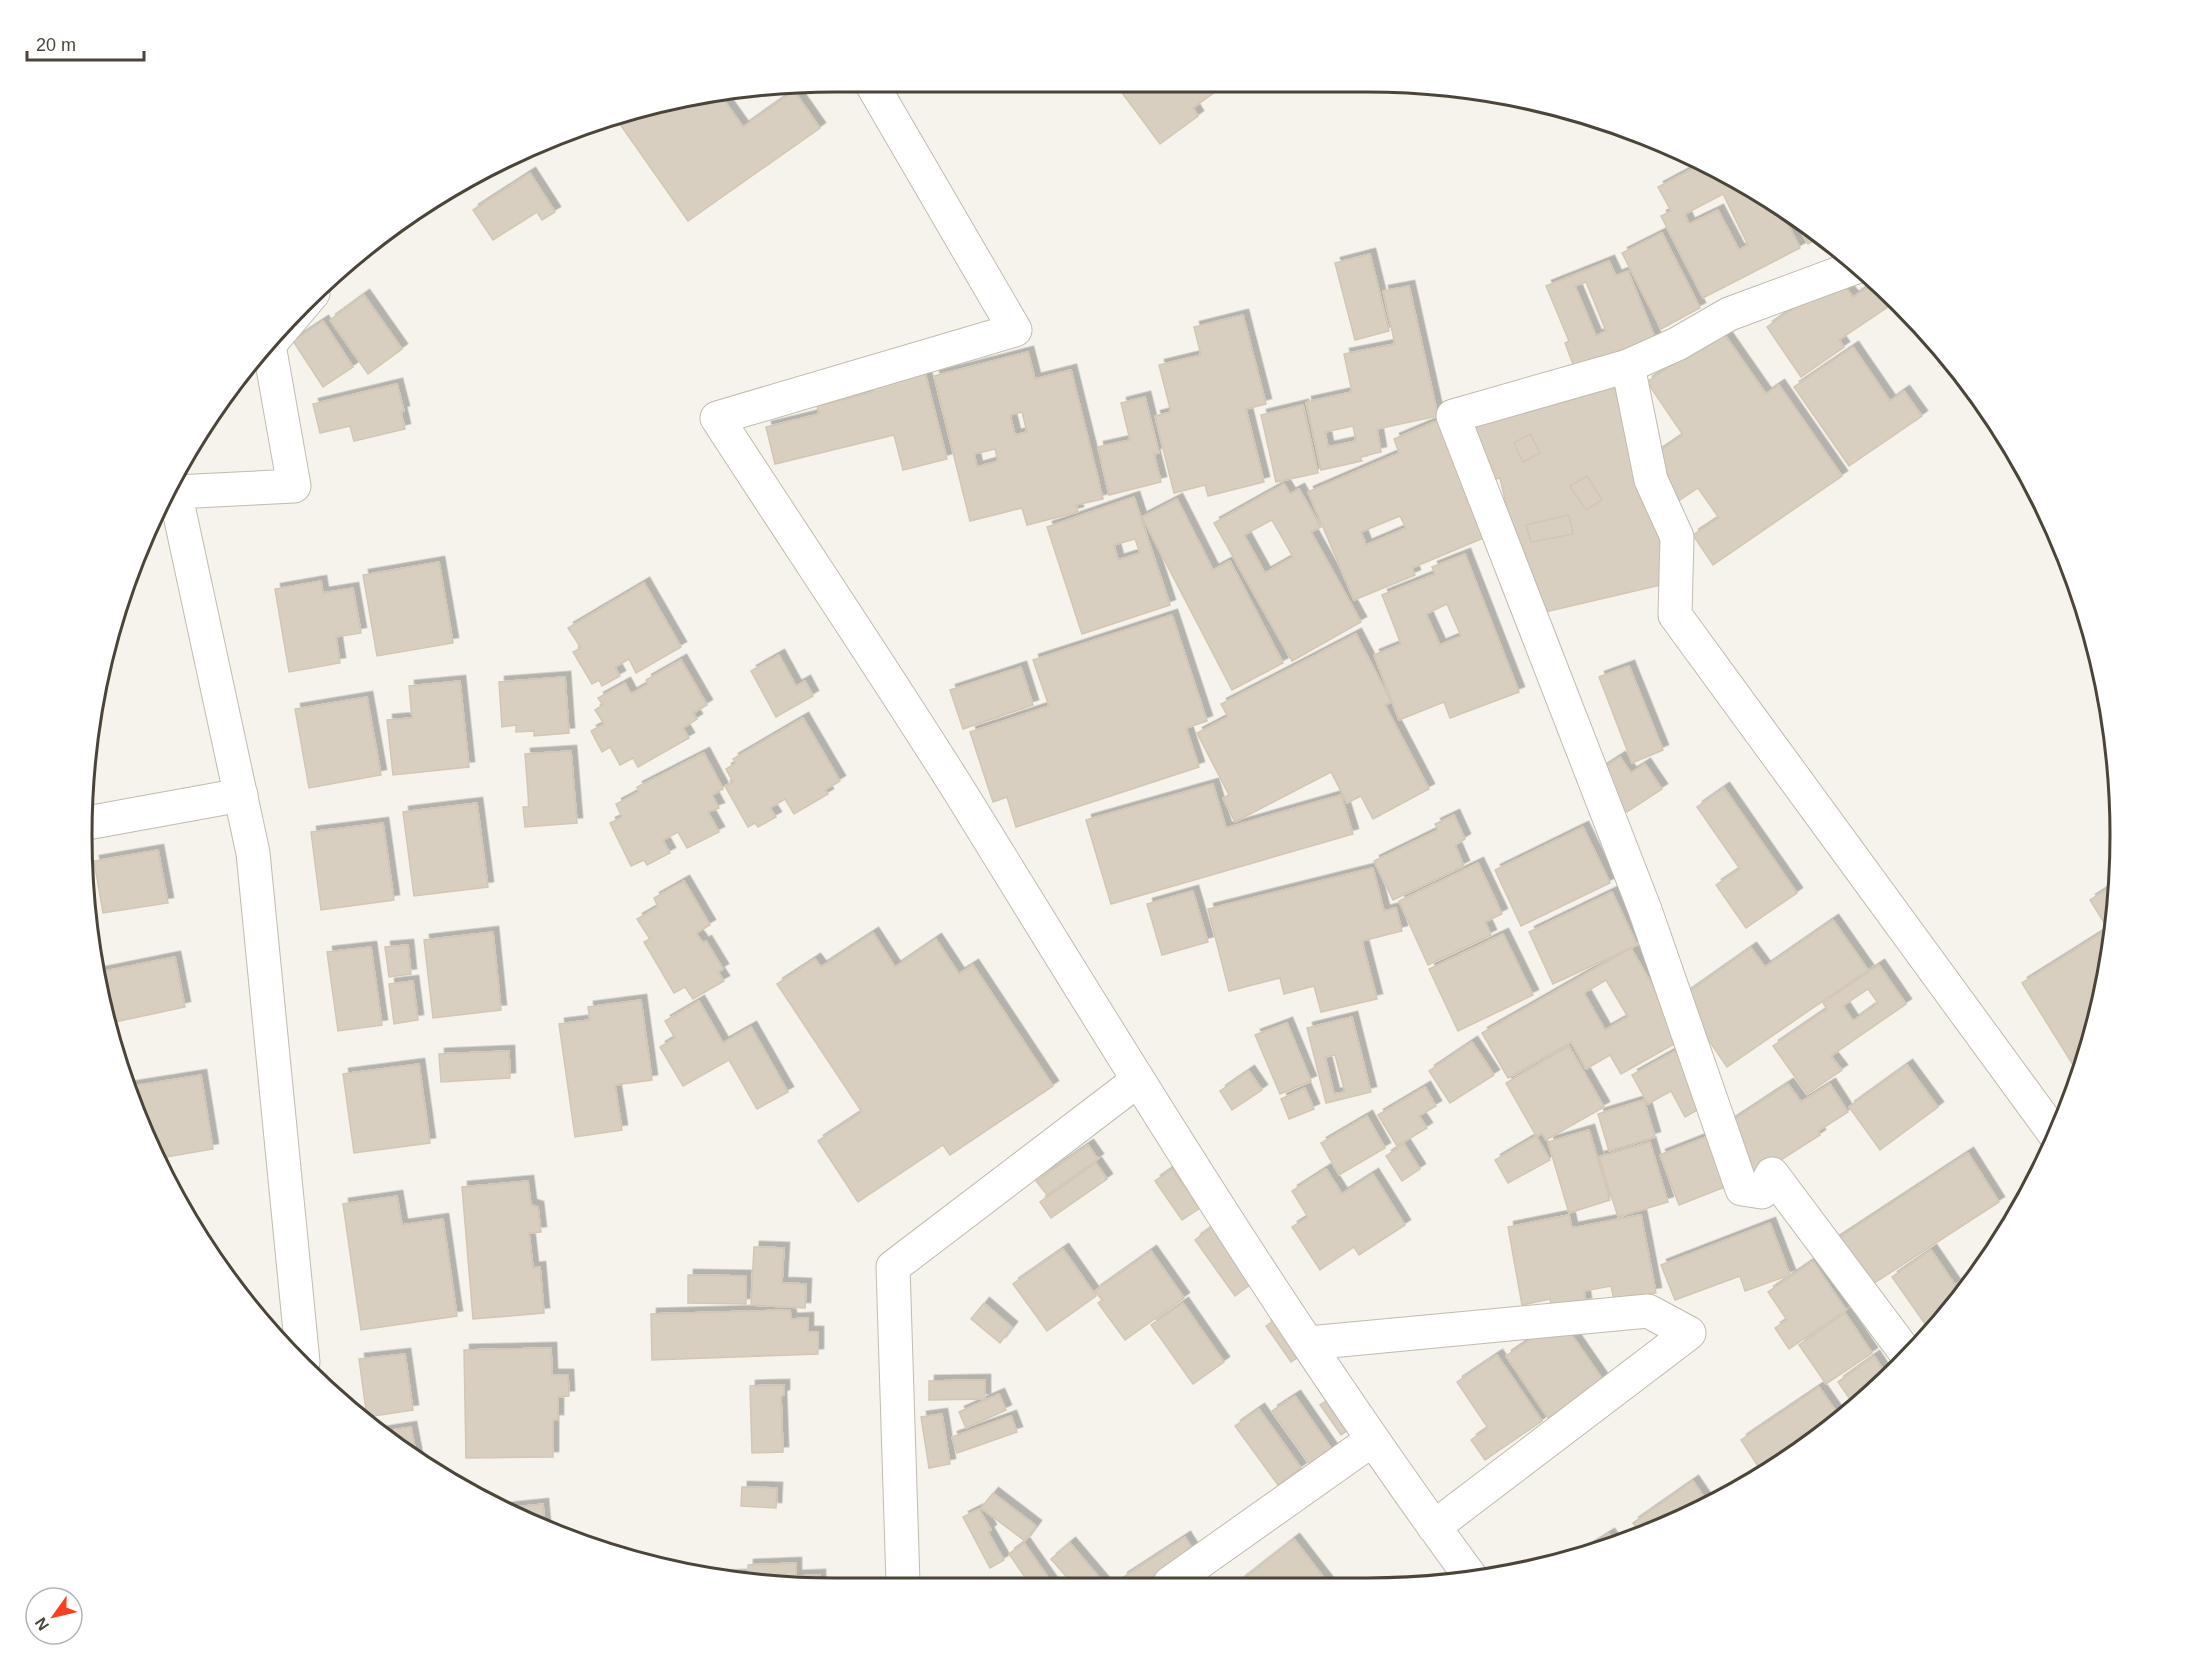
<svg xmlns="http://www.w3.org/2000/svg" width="2201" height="1670" font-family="Helvetica,sans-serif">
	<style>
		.building { fill: #d8cfc1; stroke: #d3c7b4; stroke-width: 1.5; fill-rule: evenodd; filter: url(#shadow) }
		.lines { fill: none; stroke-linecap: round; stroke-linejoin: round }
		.street-casing { stroke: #c2bbae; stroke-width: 35 }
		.street { stroke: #fff; stroke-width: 33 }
		.rim { fill: none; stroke: #4b4439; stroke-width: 3 }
	</style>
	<defs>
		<filter id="shadow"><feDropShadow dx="5.5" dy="-5.5" stdDeviation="0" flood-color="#0004"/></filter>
	</defs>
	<rect width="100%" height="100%" fill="#f6f3ec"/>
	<g class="building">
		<polygon points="1114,82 1174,82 1178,88 1187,82 1229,82 1193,108 1198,116 1160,144"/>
		<polygon points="794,91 820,128 688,221 615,117 640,107 721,96 743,127"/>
		<path d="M1705,162L1712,166L1722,184L1733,178L1777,203L1800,248L1703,298L1661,216L1671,211L1658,187ZM1723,194L1748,245L1739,250L1718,210L1689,224L1685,214Z"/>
		<polygon points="530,173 555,212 542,220 537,212 493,240 473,210"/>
		<polygon points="1793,214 1820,237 1808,244"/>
		<polygon points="1662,233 1700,308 1661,329 1622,253"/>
		<polygon points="1370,254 1389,331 1355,340 1335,263"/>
		<path d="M1609,261L1616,276L1628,271L1656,340L1576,372L1565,343L1569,341L1546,286ZM1586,282L1606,331L1596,336L1575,286Z"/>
		<polygon points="1860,270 1897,301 1839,340 1844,347 1801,377 1767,327 1810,297 1813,301 1841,282 1853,297 1868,287 1857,272"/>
		<path d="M1409,286L1438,416L1377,429L1381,452L1360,457L1362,461L1321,470L1306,402L1352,392L1344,354L1395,344L1383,291ZM1353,426L1356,441L1328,447L1325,432Z"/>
		<polygon points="364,295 402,349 368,374 330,320"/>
		<polygon points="1243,315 1266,404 1246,409 1264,482 1208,496 1205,485 1174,493 1155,416 1171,412 1159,365 1201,355 1194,327"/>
		<polygon points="323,321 353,367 323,387 293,341"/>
		<polygon points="1722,331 1766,394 1779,385 1842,476 1713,565 1693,535 1719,518 1698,488 1677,502 1648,459 1683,435 1647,382"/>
		<polygon points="1853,347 1890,401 1904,391 1922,416 1849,466 1794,387"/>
		<path d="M1028,352L1035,379L1071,370L1103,499L1076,505L1078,512L1027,525L1022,508L970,521L934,376ZM1022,412L1027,432L1015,435L1010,415ZM995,449L998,461L977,467L974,454Z"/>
		<polygon points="924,369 947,459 903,470 894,435 775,464 766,427 819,414 817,406 873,392 871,383"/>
		<path d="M1623,383L1671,557L1660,560L1665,584L1532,615L1500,478L1486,481L1471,419ZM1530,434L1540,453L1523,462L1514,443ZM1587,476L1602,500L1586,510L1570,486ZM1569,515L1573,534L1531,542L1526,525Z"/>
		<polygon points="397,384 404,411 401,412 405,429 354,441 350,426 320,433 313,404"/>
		<polygon points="1145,397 1159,453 1154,454 1161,482 1109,495 1098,447 1130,440 1121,403"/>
		<polygon points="1303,405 1318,473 1276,482 1261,415"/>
		<path d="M1439,420L1488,536L1412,568L1415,575L1354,600L1308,492L1399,453L1394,439ZM1400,516L1406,528L1366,545L1361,532Z"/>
		<polygon points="1530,434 1540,453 1523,462 1514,443"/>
		<polygon points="1587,476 1602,500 1586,510 1570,486"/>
		<path d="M1284,484L1290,494L1299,489L1321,527L1311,532L1361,622L1292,661L1214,523ZM1272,520L1293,557L1265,573L1244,535Z"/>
		<path d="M1134,497L1170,605L1082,634L1047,527ZM1135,539L1140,553L1118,560L1114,545Z"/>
		<polygon points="1177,499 1213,570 1230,561 1283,663 1232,690 1142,517"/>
		<polygon points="1569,515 1573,534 1531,542 1526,525"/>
		<path d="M1465,554L1519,692L1450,718L1444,702L1399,720L1374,655L1401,644L1382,595L1435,574L1432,567ZM1447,604L1461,636L1440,645L1426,614Z"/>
		<polygon points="439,562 453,643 377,656 363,575"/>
		<polygon points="321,581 323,593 353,588 361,633 336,637 340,663 289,672 275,589"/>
		<polygon points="644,583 681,647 636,673 629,659 615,667 620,676 602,686 599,680 592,684 573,652 581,648 568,628"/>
		<polygon points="1172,615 1207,721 1186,728 1199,767 1016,827 1007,797 993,802 970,732 1049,706 1033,660"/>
		<polygon points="1356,634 1391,702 1385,705 1429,789 1373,819 1361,796 1347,803 1331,772 1235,822 1223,798 1229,795 1197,733 1228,717 1221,704"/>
		<polygon points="779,655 796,686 805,681 813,696 776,717 751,671"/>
		<polygon points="681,660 707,705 693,713 697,719 683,728 689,738 638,767 633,758 620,765 610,747 602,752 591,731 604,724 595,710 603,705 598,698 625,683 631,694 648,684 646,680"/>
		<polygon points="1629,666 1663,750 1632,763 1599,677"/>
		<polygon points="1021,667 1033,705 963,729 950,690"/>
		<polygon points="565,677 569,733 534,736 534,731 516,732 516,725 502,727 499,682"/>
		<polygon points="460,681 469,767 393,775 387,720 412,718 409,686"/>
		<polygon points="367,697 381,775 309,788 295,709"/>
		<polygon points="803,718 840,781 825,790 828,794 794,814 785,799 770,808 776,817 758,827 755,823 748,827 725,786 733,782 726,769 736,763 733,759"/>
		<polygon points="571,751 577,823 525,827 523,807 529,807 525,754"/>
		<polygon points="704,753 723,789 712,795 719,808 708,812 719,832 687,848 678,832 663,840 670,853 647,865 644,860 631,866 610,823 622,817 616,804 639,792 637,787"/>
		<polygon points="1620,757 1631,773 1645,764 1662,789 1627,812 1600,770"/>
		<polygon points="1213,784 1226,828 1341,795 1353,834 1111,904 1086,820"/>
		<polygon points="1724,788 1797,893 1746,928 1716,885 1740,869 1697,807"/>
		<polygon points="477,803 488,887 414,896 403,812"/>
		<polygon points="1454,815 1465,839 1455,845 1464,866 1393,900 1374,861 1438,830 1435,824"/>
		<polygon points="383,823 394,900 321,910 311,832"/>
		<polygon points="1583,827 1610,883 1521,926 1495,870"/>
		<polygon points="158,850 168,903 103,913 94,861"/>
		<polygon points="85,861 90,914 89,915 83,884"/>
		<polygon points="1478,863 1502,914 1485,922 1491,935 1428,965 1399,901"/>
		<polygon points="1373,868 1384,911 1396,908 1402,931 1362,941 1377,999 1321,1012 1314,986 1284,994 1280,978 1229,991 1208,909"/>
		<polygon points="684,881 710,925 696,933 703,943 706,941 723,969 718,972 724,981 693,999 685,987 674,993 644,942 650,939 637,919 658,907 654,898"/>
		<polygon points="2115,884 2106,982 2078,1073 2022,983 2108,929 2090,900"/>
		<polygon points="1193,891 1208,942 1162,955 1147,904"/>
		<polygon points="1612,892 1637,945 1553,984 1529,932"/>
		<polygon points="1833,920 1868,970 1727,1067 1680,998 1751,948 1765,967"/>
		<polygon points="493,932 501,1010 433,1018 424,940"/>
		<polygon points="873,933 895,967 936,939 959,974 973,965 1053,1086 950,1155 943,1145 858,1202 818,1141 862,1112 777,984 815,959 821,967"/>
		<polygon points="1503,934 1533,995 1458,1031 1429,969"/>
		<polygon points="408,945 411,974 389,977 385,947"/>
		<polygon points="371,947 382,1025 338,1031 327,952"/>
		<path d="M1631,948L1683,1039L1621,1074L1610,1055L1586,1069L1571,1042L1508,1078L1482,1033ZM1606,980L1628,1017L1605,1030L1584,993Z"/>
		<polygon points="175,957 185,1007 110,1023 100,972"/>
		<path d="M1879,965L1906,1004L1831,1056L1842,1070L1807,1094L1773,1046L1827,1009L1823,1003ZM1868,989L1878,1003L1853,1021L1843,1006Z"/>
		<polygon points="413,981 418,1020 394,1024 389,984"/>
		<polygon points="641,1000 652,1080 615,1085 622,1130 575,1137 559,1024 590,1020 588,1007"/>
		<polygon points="699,1001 723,1043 751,1027 788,1092 757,1109 729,1060 683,1086 660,1047 675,1038 665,1021"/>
		<path d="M1352,1017L1371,1092L1326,1103L1307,1028ZM1335,1055L1345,1092L1334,1094L1325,1057Z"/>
		<polygon points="1287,1023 1311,1081 1280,1094 1255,1035"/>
		<polygon points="1472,1042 1494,1075 1450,1103 1429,1071"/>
		<polygon points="1569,1046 1604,1107 1546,1140 1542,1133 1538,1136 1535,1134 1506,1083"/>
		<polygon points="1679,1049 1710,1103 1685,1117 1671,1091 1648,1104 1632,1075"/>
		<polygon points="509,1051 510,1078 441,1082 439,1054"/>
		<polygon points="419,1064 430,1143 354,1153 343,1074"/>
		<polygon points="1907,1065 1938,1107 1880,1150 1849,1107"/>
		<polygon points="1249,1071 1262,1090 1232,1110 1220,1091"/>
		<polygon points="201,1075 213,1149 161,1158 126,1087"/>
		<polygon points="1788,1084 1801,1102 1830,1084 1848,1112 1818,1131 1820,1135 1748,1181 1727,1124"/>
		<polygon points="1425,1087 1436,1106 1419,1116 1427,1128 1397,1146 1378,1115"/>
		<polygon points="1305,1088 1314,1109 1289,1119 1281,1099"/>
		<polygon points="1644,1100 1655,1137 1609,1151 1598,1114"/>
		<polygon points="1367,1116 1385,1148 1339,1175 1321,1143"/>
		<polygon points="1589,1130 1610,1200 1569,1213 1548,1142"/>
		<polygon points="1711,1135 1730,1185 1679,1205 1660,1155"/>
		<polygon points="1536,1136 1550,1160 1508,1183 1495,1160"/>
		<polygon points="1650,1142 1668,1202 1618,1217 1599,1157"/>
		<polygon points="1404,1144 1420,1169 1402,1181 1386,1156"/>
		<polygon points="1088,1145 1098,1159 1047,1195 1036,1181"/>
		<polygon points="1968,1153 1999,1202 1862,1291 1831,1243"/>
		<polygon points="1096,1163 1107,1179 1051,1218 1040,1202"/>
		<polygon points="1172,1169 1200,1208 1182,1220 1155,1181"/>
		<polygon points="1326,1169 1342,1194 1373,1174 1405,1225 1359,1255 1354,1247 1320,1270 1292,1227 1308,1217 1292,1191"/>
		<polygon points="528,1181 531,1205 538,1207 541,1232 529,1233 533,1268 540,1267 544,1313 473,1319 462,1187"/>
		<polygon points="397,1196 402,1225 443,1219 457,1316 361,1330 343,1204"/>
		<polygon points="1569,1215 1572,1228 1641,1215 1656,1293 1614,1300 1611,1286 1584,1291 1586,1303 1552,1310 1550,1299 1522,1305 1508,1227"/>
		<polygon points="1770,1223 1790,1275 1745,1291 1740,1276 1675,1300 1661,1265"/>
		<polygon points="1215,1225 1255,1281 1235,1296 1195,1240"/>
		<polygon points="754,1247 784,1248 782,1283 806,1284 805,1308 751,1305"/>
		<polygon points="1063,1249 1096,1296 1047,1331 1013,1284"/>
		<polygon points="1931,1250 1955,1285 1983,1265 1930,1331 1892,1277"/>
		<polygon points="1151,1251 1184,1298 1125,1340 1098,1303 1102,1300 1095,1291"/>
		<polygon points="1813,1261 1846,1310 1789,1349 1775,1328 1787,1320 1768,1292"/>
		<polygon points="688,1275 746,1276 746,1304 688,1303"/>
		<polygon points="984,1303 1012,1327 1000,1343 971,1319"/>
		<polygon points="1183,1303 1224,1362 1193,1384 1151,1325"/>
		<polygon points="790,1310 791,1319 808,1318 808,1332 818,1332 818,1354 652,1360 651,1314"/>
		<polygon points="1845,1313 1872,1353 1826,1384 1799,1345"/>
		<polygon points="1282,1315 1307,1351 1291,1362 1266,1326"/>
		<polygon points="1547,1328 1553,1337 1567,1328 1603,1380 1548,1418 1506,1356"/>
		<polygon points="551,1348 552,1375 568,1375 569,1396 558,1397 558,1420 553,1420 553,1457 466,1458 464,1350"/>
		<polygon points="405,1354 413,1410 367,1417 359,1359"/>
		<polygon points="1497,1355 1542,1421 1485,1460 1471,1440 1488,1428 1457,1382"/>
		<polygon points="1874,1356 1888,1377 1854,1405 1838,1382"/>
		<polygon points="985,1380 985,1399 929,1400 929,1381"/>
		<polygon points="784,1385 784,1395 781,1396 783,1452 752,1453 750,1386"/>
		<polygon points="1819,1387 1840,1417 1785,1462 1763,1474 1741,1440"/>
		<polygon points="1337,1393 1358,1423 1341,1435 1320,1405"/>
		<polygon points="999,1394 1006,1410 966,1428 959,1412"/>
		<polygon points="1295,1396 1333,1451 1311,1466 1272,1411"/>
		<polygon points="1259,1409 1301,1468 1278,1485 1235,1426"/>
		<polygon points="942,1414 950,1464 929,1468 921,1417"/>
		<polygon points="1011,1416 1017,1432 957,1453 952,1437"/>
		<polygon points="411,1427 417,1458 380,1432"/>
		<polygon points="1693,1481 1708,1503 1654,1532 1641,1535 1633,1523"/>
		<polygon points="742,1487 777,1488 776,1508 741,1506"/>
		<polygon points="993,1493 1036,1526 1025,1541 981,1508"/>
		<polygon points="543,1504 545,1527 505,1509 504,1508"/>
		<polygon points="979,1509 991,1530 988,1532 1004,1560 990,1568 963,1517"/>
		<polygon points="1609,1534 1615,1542 1584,1550"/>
		<polygon points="1185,1537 1195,1553 1150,1583 1124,1583 1122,1578"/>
		<polygon points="1294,1539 1328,1583 1238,1583"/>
		<polygon points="1024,1543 1052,1583 1029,1583 1009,1554"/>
		<polygon points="1070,1543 1104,1583 1072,1583 1051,1559"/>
		<polygon points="796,1563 796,1576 820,1575 820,1583 737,1583 711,1576 748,1575 748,1565"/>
	</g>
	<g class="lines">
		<g class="street-casing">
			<g id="street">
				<path d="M870,81L1015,330L717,418C798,543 881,666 960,792C1125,1059 1287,1328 1473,1580"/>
				<polyline points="1856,267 1729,314 1677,344 1628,366 1453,416 1645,910 1742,1189 1762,1192 1772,1174 1909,1357"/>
				<polyline points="1628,366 1651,480 1677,537 1675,615 2056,1136"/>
				<polyline points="87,823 241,795"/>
				<polyline points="1309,1343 1648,1311 1689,1333 1434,1527"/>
				<polyline points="303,1362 253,853 175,492 294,486 269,345 313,293"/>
				<polyline points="903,1583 893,1267 1137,1081"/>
				<polyline points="1170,1583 1372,1440"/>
			</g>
		</g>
		<use href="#street" class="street"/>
	</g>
	<path d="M0 0H2201V1670H0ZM835 92H1367A743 743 0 0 1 2110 835V835A743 743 0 0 1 1367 1578H835A743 743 0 0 1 92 835V835A743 743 0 0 1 835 92Z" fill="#fff" fill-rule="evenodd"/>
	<path class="rim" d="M835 92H1367A743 743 0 0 1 2110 835V835A743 743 0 0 1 1367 1578H835A743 743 0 0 1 92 835V835A743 743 0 0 1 835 92Z"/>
	<g transform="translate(54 1616) rotate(236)"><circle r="28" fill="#ffffff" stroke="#b7b4b0" stroke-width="1.5"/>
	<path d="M0-4.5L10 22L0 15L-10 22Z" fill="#fc3f1d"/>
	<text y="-9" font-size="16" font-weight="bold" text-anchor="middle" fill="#4b4439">N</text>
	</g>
	<path d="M27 51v9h117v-9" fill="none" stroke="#4b4439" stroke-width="3"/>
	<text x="36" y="51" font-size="18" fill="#4b4439" stroke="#ffffff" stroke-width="4.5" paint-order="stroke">20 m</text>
</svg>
